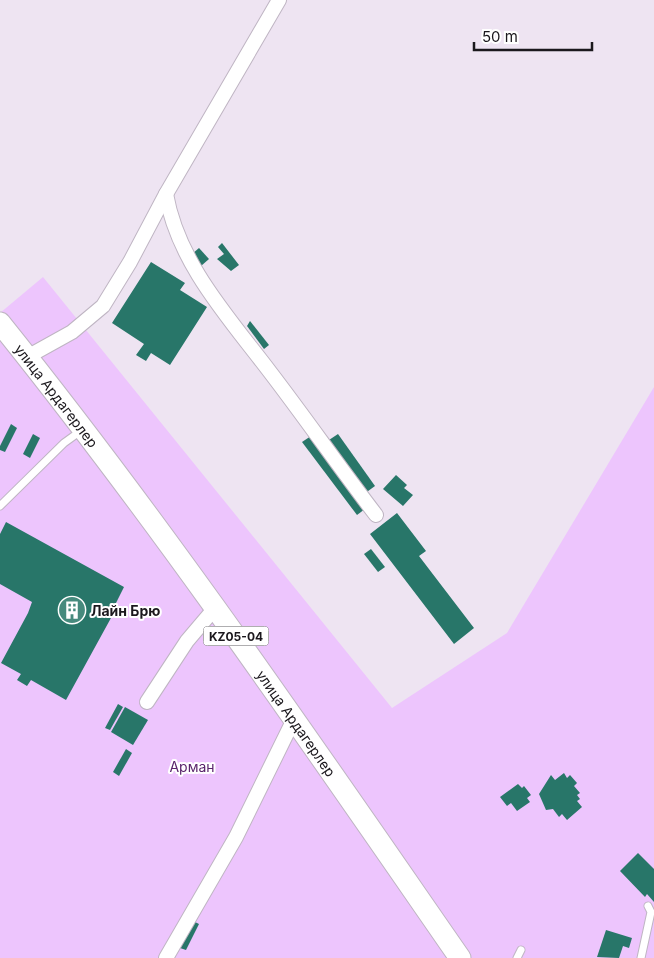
<svg xmlns="http://www.w3.org/2000/svg" width="654" height="958" font-family="Inter,sans-serif">
	<style>
		.garden { fill: #edc5fd }
		.building { fill: #287669 }
		.lines { fill: none; stroke-linecap: round; stroke-linejoin: round }
		.service-casing { stroke: #bfb5c3; stroke-width: 9 }
		.minor-casing { stroke: #bfb5c3; stroke-width: 16 }
		.primary-casing { stroke: #bfb5c3; stroke-width: 23 }
		.service { stroke: #fff; stroke-width: 7 }
		.minor { stroke: #fff; stroke-width: 14 }
		.primary { stroke: #fff; stroke-width: 21 }
		.labels { text-anchor: middle; dominant-baseline: central; stroke-width: 4; stroke-linejoin: round; paint-order: stroke }
		.shield { fill: #fff; stroke: #5f5d61; stroke-width: 1 }
		.shield-label { font-size: 12px; font-weight: bold; fill: #1b181d }
		.street-label { font-size: 14px; fill: #1b181d; stroke: #fff }
		.poi-label { font-size: 14px; font-weight: bold; fill: #1b181d; stroke: #fff; text-anchor: start }
		.park-label { font-size: 14px; fill: #5a246c; stroke: #fff }
	</style>
	<rect width="100%" height="100%" fill="#eee4f2"/>
	<polygon class="garden" points="43,277 392,708 507,633 654,387 654,958 0,958 0,313"/>
	<g class="building">
		<polygon points="222,243 239,265 231,271 217,259 224,254 218,247"/>
		<polygon points="199,248 209,259 201,266 192,254"/>
		<polygon points="151,262 185,283 180,290 207,307 170,365 151,353 146,361 136,355 144,344 112,323"/>
		<polygon points="250,321 269,345 264,349 247,326"/>
		<polygon points="11,424 17,428 5,452 0,450 0,446"/>
		<polygon points="33,434 40,438 30,458 23,454"/>
		<polygon points="338,434 375,486 364,494 326,442"/>
		<polygon points="311,436 365,509 357,515 302,442"/>
		<polygon points="396,475 407,485 404,488 413,495 403,506 383,489"/>
		<polygon points="397,513 426,551 419,556 474,628 454,644 370,534"/>
		<polygon points="6,522 124,587 115,605 117,607 66,700 31,680 27,686 17,680 21,674 1,663 28,613 32,602 0,584 0,534"/>
		<polygon points="371,549 385,567 378,572 364,554"/>
		<polygon points="118,704 123,707 110,730 105,728"/>
		<polygon points="125,707 148,720 133,745 111,732"/>
		<polygon points="126,749 132,753 119,776 113,772"/>
		<polygon points="564,773 567,778 570,775 577,783 574,786 580,793 577,795 580,799 577,801 582,807 567,820 562,814 559,817 553,809 546,810 539,794 551,775 555,780"/>
		<polygon points="518,784 522,788 524,786 531,795 527,798 530,802 517,811 511,803 507,806 500,797"/>
		<polygon points="638,853 654,869 654,902 647,894 645,897 620,871"/>
		<polygon points="193,921 199,924 186,950 180,948"/>
		<polygon points="606,930 632,938 629,948 623,946 619,958 597,957"/>
	</g>
	<g class="lines">
		<g class="service-casing">
			<g id="service">
				<polyline points="0,506 64,443 82,430"/>
				<polyline points="517,958 521,950"/>
				<polyline points="641,958 651,912 648,906"/>
			</g>
		</g>
		<g class="minor-casing">
			<g id="minor">
				<path d="M166,194C178,263 229,318 270,372C306,419 340,468 376,515"/>
				<polyline points="27,357 72,332 103,306 130,262 166,194 279,0"/>
				<polyline points="147,702 187,641 215,608"/>
				<polyline points="166,958 236,837 294,719"/>
			</g>
		</g>
		<g class="primary-casing">
			<g id="primary">
				<path id="s1" d="M0,323C164,527 311,743 460,958"/>
			</g>
		</g>
		<use href="#service" class="service"/>
		<use href="#minor" class="minor"/>
		<use href="#primary" class="primary"/>
	</g>
	<defs>
		<g id="building-disc" transform="scale(1.4375)"><circle r="9.5" fill="#468a7d" stroke="#fff"/><path d="M-4-6H4V6H1V3H-1V6H-4ZM-2.5-4.3h1.7v1.8h-1.7ZM.8-4.3h1.7v1.8H.8ZM-2.5-1h1.7V.8h-1.7ZM.8-1h1.7V.8H.8Z" fill="#fff"/></g>
	</defs>
	<g fill-rule="evenodd">
		<use href="#building-disc" x="72" y="610"/>
	</g>
	<g class="labels">
		<rect class="shield" x="203.5" y="626.5" width="65" height="19" rx="4"/>
		<g class="shield-label">
			<text x="236" y="636">KZ05-04</text>
		</g>
		<g class="street-label">
			<text stroke="none"><textPath href="#s1" startOffset="92">улица Ардагерлер</textPath></text>
			<text stroke="none"><textPath href="#s1" startOffset="498">улица Ардагерлер</textPath></text>
		</g>
		<g class="poi-label">
			<text x="91" y="610">Лайн Брю</text>
		</g>
		<g class="park-label">
			<text x="192" y="766">Арман</text>
		</g>
	</g>
	<path d="M474 42v8h118v-8" fill="none" stroke="#1b181d" stroke-width="2.5"/>
	<text x="482" y="42" font-size="15" fill="#1b181d" stroke="#ffffff" stroke-width="4" paint-order="stroke">50 m</text>
</svg>
